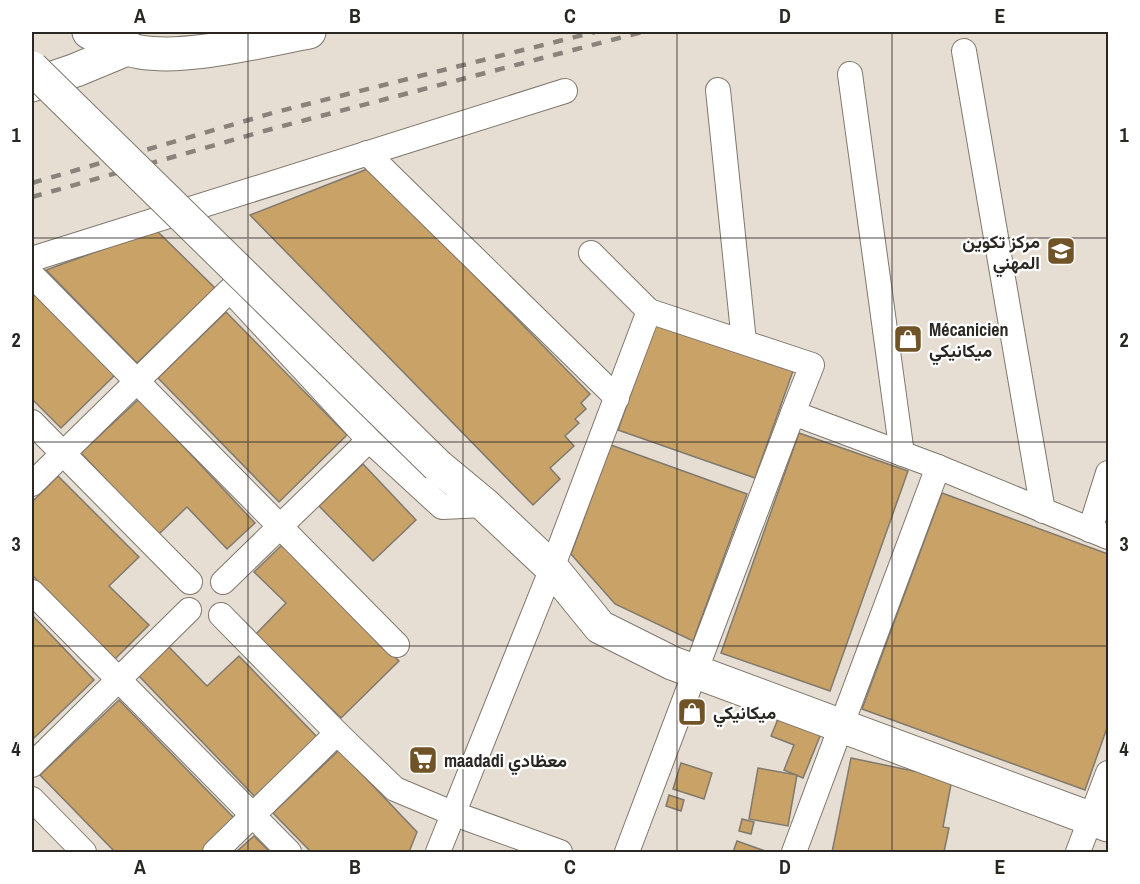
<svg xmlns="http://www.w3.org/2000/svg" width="1140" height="884" font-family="'Archivo Narrow',Vazirmatn,sans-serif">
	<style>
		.building { fill: #c9a267; stroke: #80796e; stroke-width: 1.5 }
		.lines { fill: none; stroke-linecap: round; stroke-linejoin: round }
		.street-casing { stroke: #7f776c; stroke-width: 26 }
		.secondary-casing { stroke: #7f776c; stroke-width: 35 }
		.street { stroke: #fff; stroke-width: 24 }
		.secondary { stroke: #fff; stroke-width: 33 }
		.rail { stroke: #89837c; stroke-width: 4.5; stroke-dasharray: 10 10; stroke-linecap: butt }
		.secondary-bridge-casing { stroke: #7f776c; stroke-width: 35; stroke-linecap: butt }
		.secondary-bridge { stroke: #fff; stroke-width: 33 }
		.grid { fill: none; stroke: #2a2723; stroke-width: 1.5; stroke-opacity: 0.55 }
		.labels { text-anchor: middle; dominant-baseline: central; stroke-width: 4.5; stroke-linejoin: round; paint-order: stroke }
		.poi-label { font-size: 18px; font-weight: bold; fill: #2a2723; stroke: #fff; text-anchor: start }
		.neatline { fill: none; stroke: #2a2723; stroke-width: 2 }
		.grid-label { font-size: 20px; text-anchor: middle; font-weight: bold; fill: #2a2723 }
	</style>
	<rect width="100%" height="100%" fill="#e7ded3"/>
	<g class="building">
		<polygon points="370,168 590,394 581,403 586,409 575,419 579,423 565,436 574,446 550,468 560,479 533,505 250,215"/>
		<polygon points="156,230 215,288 137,363 46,270"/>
		<polygon points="32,288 115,375 61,428 32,399"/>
		<polygon points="226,312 347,435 279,502 158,378"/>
		<polygon points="656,323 793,371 755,478 618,430"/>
		<polygon points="139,399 255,523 227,549 187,507 158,535 81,453"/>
		<polygon points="799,433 908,471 830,691 721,653"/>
		<polygon points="611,445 747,494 693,641 615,604 571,554"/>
		<polygon points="363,464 416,520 373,561 319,506"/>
		<polygon points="58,476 139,557 109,586 149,625 115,659 32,575 32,502"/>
		<polygon points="942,493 1108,554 1108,725 1085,790 862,709"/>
		<polygon points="282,545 399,661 341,718 256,634 286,603 254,572"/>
		<polygon points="32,615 94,680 32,740"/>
		<polygon points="169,647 207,686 239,656 320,740 257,799 139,676"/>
		<polygon points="119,700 236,820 202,852 115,852 40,775"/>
		<polygon points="783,707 825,724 803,778 784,770 794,745 771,736"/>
		<polygon points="339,750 417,832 409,852 311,852 273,813"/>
		<polygon points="851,758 952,779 943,827 949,828 944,852 832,852"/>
		<polygon points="681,763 712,773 704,799 673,789"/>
		<polygon points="758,768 797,775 788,826 749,819"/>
		<polygon points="669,795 684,800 681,811 666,806"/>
		<polygon points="742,819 754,822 751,834 739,831"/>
		<polygon points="254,836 270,852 236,852"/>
		<polygon points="737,841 768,852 733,852"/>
	</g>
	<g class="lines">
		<g class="street-casing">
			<g id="street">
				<polyline points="964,51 1043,511"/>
				<polyline points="850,74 902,454"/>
				<polyline points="718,90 744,342"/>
				<polyline points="367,153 617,398"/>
				<polyline points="591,253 649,311"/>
				<polyline points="32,259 565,91"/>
				<polyline points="32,275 397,645"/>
				<polyline points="32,422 190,582"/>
				<polyline points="32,484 230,290 369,440 442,507 485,505"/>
				<polyline points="1090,530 1108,473"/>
				<polyline points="223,582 369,440"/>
				<polyline points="32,592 289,852"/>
				<polyline points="337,733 395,789 452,813 560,852"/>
				<polyline points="32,765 189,610"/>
				<polyline points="32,799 84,852"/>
				<polyline points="215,852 337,733 221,615"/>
				<polyline points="438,852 552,568 649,311 812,365 793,413 938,467 1108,537"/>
				<polyline points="627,852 793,413"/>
				<polyline points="794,852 938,467"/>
				<polyline points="1078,852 1108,773"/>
			</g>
		</g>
		<g class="secondary-casing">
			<g id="secondary">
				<path d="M89,32C105,40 122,49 140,52C188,60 260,41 309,32"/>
				<polyline points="32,85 76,70 129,48"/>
				<polyline points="438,466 485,505 552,568 600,627 672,663 1108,825"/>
			</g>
		</g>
		<use href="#street" class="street"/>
		<use href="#secondary" class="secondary"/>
		<g class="rail">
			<polyline points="32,183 276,112 595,32"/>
			<polyline points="32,197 275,128 642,32"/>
		</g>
		<g class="secondary-bridge-casing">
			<polyline id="secondary-bridge" points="32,68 438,466"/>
		</g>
		<use href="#secondary-bridge" class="secondary-bridge"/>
	</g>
	<path class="grid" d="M248,32V852M463,32V852M677,32V852M892,32V852M32,238H1108M32,442H1108M32,646H1108"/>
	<defs>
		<g id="school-square" transform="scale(1.5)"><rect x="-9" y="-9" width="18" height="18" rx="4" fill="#705326" stroke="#fff"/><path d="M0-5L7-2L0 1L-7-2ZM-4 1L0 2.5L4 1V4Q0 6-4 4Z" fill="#fff"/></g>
		<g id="shop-square" transform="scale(1.5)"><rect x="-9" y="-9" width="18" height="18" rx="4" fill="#705326" stroke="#fff"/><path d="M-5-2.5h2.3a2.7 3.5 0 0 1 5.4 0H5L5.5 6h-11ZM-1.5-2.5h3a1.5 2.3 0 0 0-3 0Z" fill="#fff"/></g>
		<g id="supermarket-square" transform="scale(1.5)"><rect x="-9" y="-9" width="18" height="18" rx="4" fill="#705326" stroke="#fff"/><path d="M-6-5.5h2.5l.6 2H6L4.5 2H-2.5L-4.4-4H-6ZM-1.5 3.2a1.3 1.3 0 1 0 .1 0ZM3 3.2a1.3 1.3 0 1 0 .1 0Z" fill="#fff"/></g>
	</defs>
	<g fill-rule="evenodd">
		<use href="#school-square" x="1061" y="251"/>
		<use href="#shop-square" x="908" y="339"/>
		<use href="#shop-square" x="692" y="712"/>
		<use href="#supermarket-square" x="423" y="760"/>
	</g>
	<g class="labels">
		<g class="poi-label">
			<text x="1040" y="241" text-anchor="end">مركز تكوين<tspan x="1040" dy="21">المهني</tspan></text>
			<text x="929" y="329">Mécanicien<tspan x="929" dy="21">ميكانيكي</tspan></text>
			<text x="713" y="712">ميكانيكي</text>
			<text x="444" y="760">maadadi معظادي</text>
		</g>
	</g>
	<rect width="1140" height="884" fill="none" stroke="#ffffff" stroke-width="66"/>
	<rect x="33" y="33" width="1074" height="818" class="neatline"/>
	<g class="grid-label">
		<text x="140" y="23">A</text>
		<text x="355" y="23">B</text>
		<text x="570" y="23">C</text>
		<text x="785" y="23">D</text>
		<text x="1000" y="23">E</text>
		<text x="16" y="142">1</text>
		<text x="1124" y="142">1</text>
		<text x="16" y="347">2</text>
		<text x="1124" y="347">2</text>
		<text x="16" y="551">3</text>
		<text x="1124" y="551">3</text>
		<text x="16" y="756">4</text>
		<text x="1124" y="756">4</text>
		<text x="140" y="874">A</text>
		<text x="355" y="874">B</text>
		<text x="570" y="874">C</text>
		<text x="785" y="874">D</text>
		<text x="1000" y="874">E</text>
	</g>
</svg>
